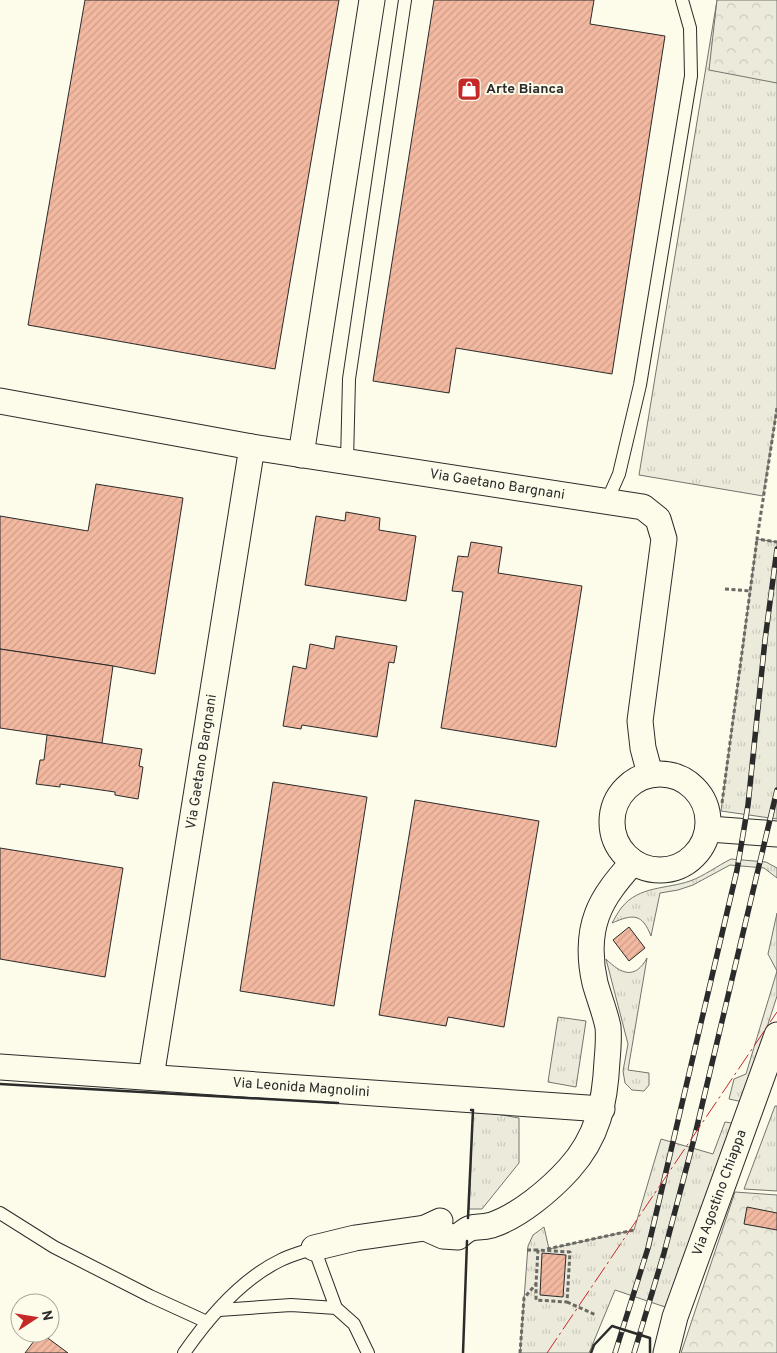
<svg xmlns="http://www.w3.org/2000/svg" width="777" height="1353" font-family="Overpass,sans-serif">
	<style>
		.grass { fill: url(#grass-tufts); stroke: #74746e }
		.park { fill: url(#park-crowns); stroke: #74746e }
		.building { fill: url(#building-hatch); stroke: #2b2b2b }
		.lines { fill: none; stroke-linecap: round; stroke-linejoin: round }
		.lane-casing { stroke: #2b2b2b; stroke-width: 14 }
		.street-casing { stroke: #2b2b2b; stroke-width: 27 }
		.path { stroke: #6a6964; stroke-width: 3; stroke-dasharray: 4 2.5; stroke-linecap: butt }
		.lane { stroke: #fdfbea; stroke-width: 12 }
		.street { stroke: #fdfbea; stroke-width: 25 }
		.rail-casing { stroke: #2b2b2b; stroke-width: 5.5 }
		.rail { stroke: #fdfbea; stroke-width: 4; stroke-dasharray: 11; stroke-linecap: butt }
		.wall { stroke: #2b2b2b; stroke-width: 2.5 }
		.power { stroke: #c62828; stroke-width: 1; stroke-dasharray: 18 4 2.5 4; stroke-linecap: butt }
		.labels { text-anchor: middle; dominant-baseline: central; stroke-width: 4; stroke-linejoin: round; paint-order: stroke }
		.poi-label { font-size: 14px; font-weight: bold; fill: #2b2b2b; stroke: #fdfbea; text-anchor: start }
		.street-label { font-size: 14px; fill: #2b2b2b; stroke: #fdfbea }
	</style>
	<defs>
		<pattern id="grass-tufts" width="24" height="20" patternUnits="userSpaceOnUse" patternTransform="scale(1.25)"><rect width="24" height="20" fill="#ecebdb"/><path d="M3 7l-1-3M5 7V3M7 7l1-3M15 17l-1-3M17 17v-4M19 17l1-3" fill="none" stroke="#cbcabc"/></pattern>
		<pattern id="park-crowns" width="20" height="18" patternUnits="userSpaceOnUse" patternTransform="scale(1.25)"><rect width="20" height="18" fill="#ecebdb"/><path d="M2 6a3 3 0 1 1 6 0M12 15a3 3 0 1 1 6 0" fill="none" stroke="#cbcabc"/></pattern>
		<pattern id="building-hatch" width="6" height="6" patternUnits="userSpaceOnUse" patternTransform="scale(1.25)"><rect width="6" height="6" fill="#f2b8a0"/><path d="M-1 1l2-2M0 6l6-6M5 7l2-2" fill="none" stroke="#d09e8a"/></pattern>
	</defs>
	<rect width="100%" height="100%" fill="#fdfbea"/>
	<g class="grass">
		<polygon points="717,0 777,0 777,408 763,496 639,475"/>
		<polygon points="757,539 777,542 777,819 721,811"/>
		<path d="M731,859L766,862L777,868V878L764,868L730,865L693,885L678,890L660,893L651,936C642,913 633,914 612,923C615,918 618,912 622,907C639,886 667,889 690,881C704,876 717,866 731,859Z"/>
		<polygon points="777,913 777,996 743,1102 729,1099 734,1079 746,1074 777,971 768,954"/>
		<path d="M647,958L628,1070L649,1073V1085L644,1091L632,1090L625,1083L623,1071L628,1044L606,959C621,974 635,980 647,958Z"/>
		<polygon points="558,1017 586,1021 576,1087 548,1082"/>
		<polygon points="775,1106 777,1106 777,1191 744,1189"/>
		<polygon points="473,1110 519,1118 519,1163 482,1209 469,1209"/>
		<polygon points="725,1122 738,1124 668,1308 615,1290 589,1353 520,1353 528,1246 533,1235 544,1227 549,1249 634,1230 661,1139 713,1154"/>
	</g>
	<g class="park">
		<polygon points="717,0 777,0 777,83 709,70"/>
		<polygon points="735,1192 777,1195 777,1353 681,1353"/>
	</g>
	<g class="building">
		<polygon points="85,0 339,0 275,369 28,325"/>
		<polygon points="434,0 594,0 590,24 665,36 612,374 456,348 449,393 373,381"/>
		<polygon points="96,484 183,498 155,674 113,666 0,649 0,516 88,531"/>
		<polygon points="346,512 380,518 379,530 416,536 406,601 305,585 316,516 345,521"/>
		<polygon points="471,542 502,547 498,573 582,586 556,747 441,728 463,592 452,591 458,556 468,557"/>
		<polygon points="336,636 397,646 394,663 389,662 377,737 302,725 301,729 283,726 293,666 306,669 310,644 334,649"/>
		<polygon points="0,649 113,666 102,743 0,728"/>
		<polygon points="47,735 142,749 139,766 143,767 138,799 115,795 115,792 60,784 60,787 36,784 40,760 44,760"/>
		<polygon points="273,782 367,797 334,1006 240,991"/>
		<polygon points="415,800 539,821 504,1027 448,1017 446,1026 379,1015"/>
		<polygon points="0,848 123,868 105,977 0,959"/>
		<polygon points="629,927 645,948 629,961 613,940"/>
		<polygon points="747,1207 777,1213 777,1230 744,1224"/>
		<polygon points="542,1253 566,1255 563,1297 540,1295"/>
		<polygon points="40,1333 41,1333 68,1353 25,1353"/>
	</g>
	<g class="lines">
		<g class="lane-casing">
			<g id="lane">
				<polyline points="347,461 349,379 405,0"/>
				<polyline points="607,501 619,474 640,385 691,76 690,28 682,0"/>
				<polyline points="0,1213 54,1247 150,1296 207,1322"/>
				<polyline points="219,1310 291,1305 336,1308 354,1324 368,1353"/>
				<path d="M184,1353C209,1317 241,1279 281,1260C291,1255 303,1252 314,1248L336,1308"/>
			</g>
		</g>
		<g class="street-casing">
			<g id="street">
				<polyline points="0,401 252,447 643,507 658,519 664,539 640,721 643,748 650,774"/>
				<polyline points="301,455 372,0"/>
				<circle cx="660" cy="822" r="48"/>
				<polyline points="709,829 777,834"/>
				<polyline points="0,1067 602,1109"/>
				<polyline points="151,1077 252,447"/>
				<path d="M425,1228L443,1236L458,1237C474,1222 475,1230 492,1225C519,1216 550,1190 569,1169C598,1137 605,1103 607,1061C608,1050 609,1038 608,1027C605,1012 599,998 595,983C590,962 589,936 597,915C604,895 619,878 633,862"/>
				<polyline points="314,1248 355,1238 425,1228 440,1221"/>
				<polyline points="666,1353 675,1317 777,1035"/>
			</g>
		</g>
		<g class="path">
			<polyline points="777,408 757,539 777,542"/>
			<polyline points="725,589 750,591"/>
			<polyline points="722,803 757,539"/>
			<polyline points="547,1249 634,1230"/>
			<polyline points="527,1250 538,1250"/>
			<polyline points="567,1302 596,1315"/>
			<polyline points="520,1353 524,1298 536,1284 538,1250 570,1252 567,1302 536,1300 536,1284"/>
		</g>
		<use href="#lane" class="lane"/>
		<use href="#street" class="street"/>
		<g class="rail-casing">
			<g id="rail">
				<polyline points="615,1353 648,1248 737,870 748,805 765,640 777,549"/>
				<polyline points="634,1353 664,1253 694,1139 777,790"/>
			</g>
		</g>
		<use href="#rail" class="rail"/>
		<g class="wall">
			<polyline points="0,1084 338,1103"/>
			<polyline points="468,1218 473,1110 471,1110"/>
			<polyline points="463,1353 467,1241"/>
			<polyline points="591,1353 594,1345 612,1326 650,1338 650,1353"/>
		</g>
		<polyline class="power" points="547,1353 777,1012"/>
	</g>
	<defs>
		<g id="shop-square" transform="scale(1.25)"><rect x="-9" y="-9" width="18" height="18" rx="4" fill="#c62828" stroke="#fdfbea"/><path d="M-5-2.5h2.3a2.7 3.5 0 0 1 5.4 0H5L5.5 6h-11ZM-1.5-2.5h3a1.5 2.3 0 0 0-3 0Z" fill="#fff"/></g>
	</defs>
	<g fill-rule="evenodd">
		<use href="#shop-square" x="469" y="89"/>
	</g>
	<g class="labels">
		<g class="poi-label">
			<text x="486" y="89">Arte Bianca</text>
		</g>
		<g class="street-label">
			<text transform="translate(497 485) rotate(9)">Via Gaetano Bargnani</text>
			<text transform="translate(202 762) rotate(-81)">Via Gaetano Bargnani</text>
			<text transform="translate(301 1088) rotate(4)">Via Leonida Magnolini</text>
			<text transform="translate(720 1193) rotate(-70)">Via Agostino Chiappa</text>
		</g>
	</g>
	<g transform="translate(35 1318) rotate(78)"><circle r="24" fill="#fdfbea" stroke="#a9a89e"/>
	<path d="M0-4L9 19L0 12L-9 19Z" fill="#c62828"/>
	<text y="-8" font-size="14" font-weight="bold" text-anchor="middle" fill="#2b2b2b">N</text>
	</g>
</svg>
